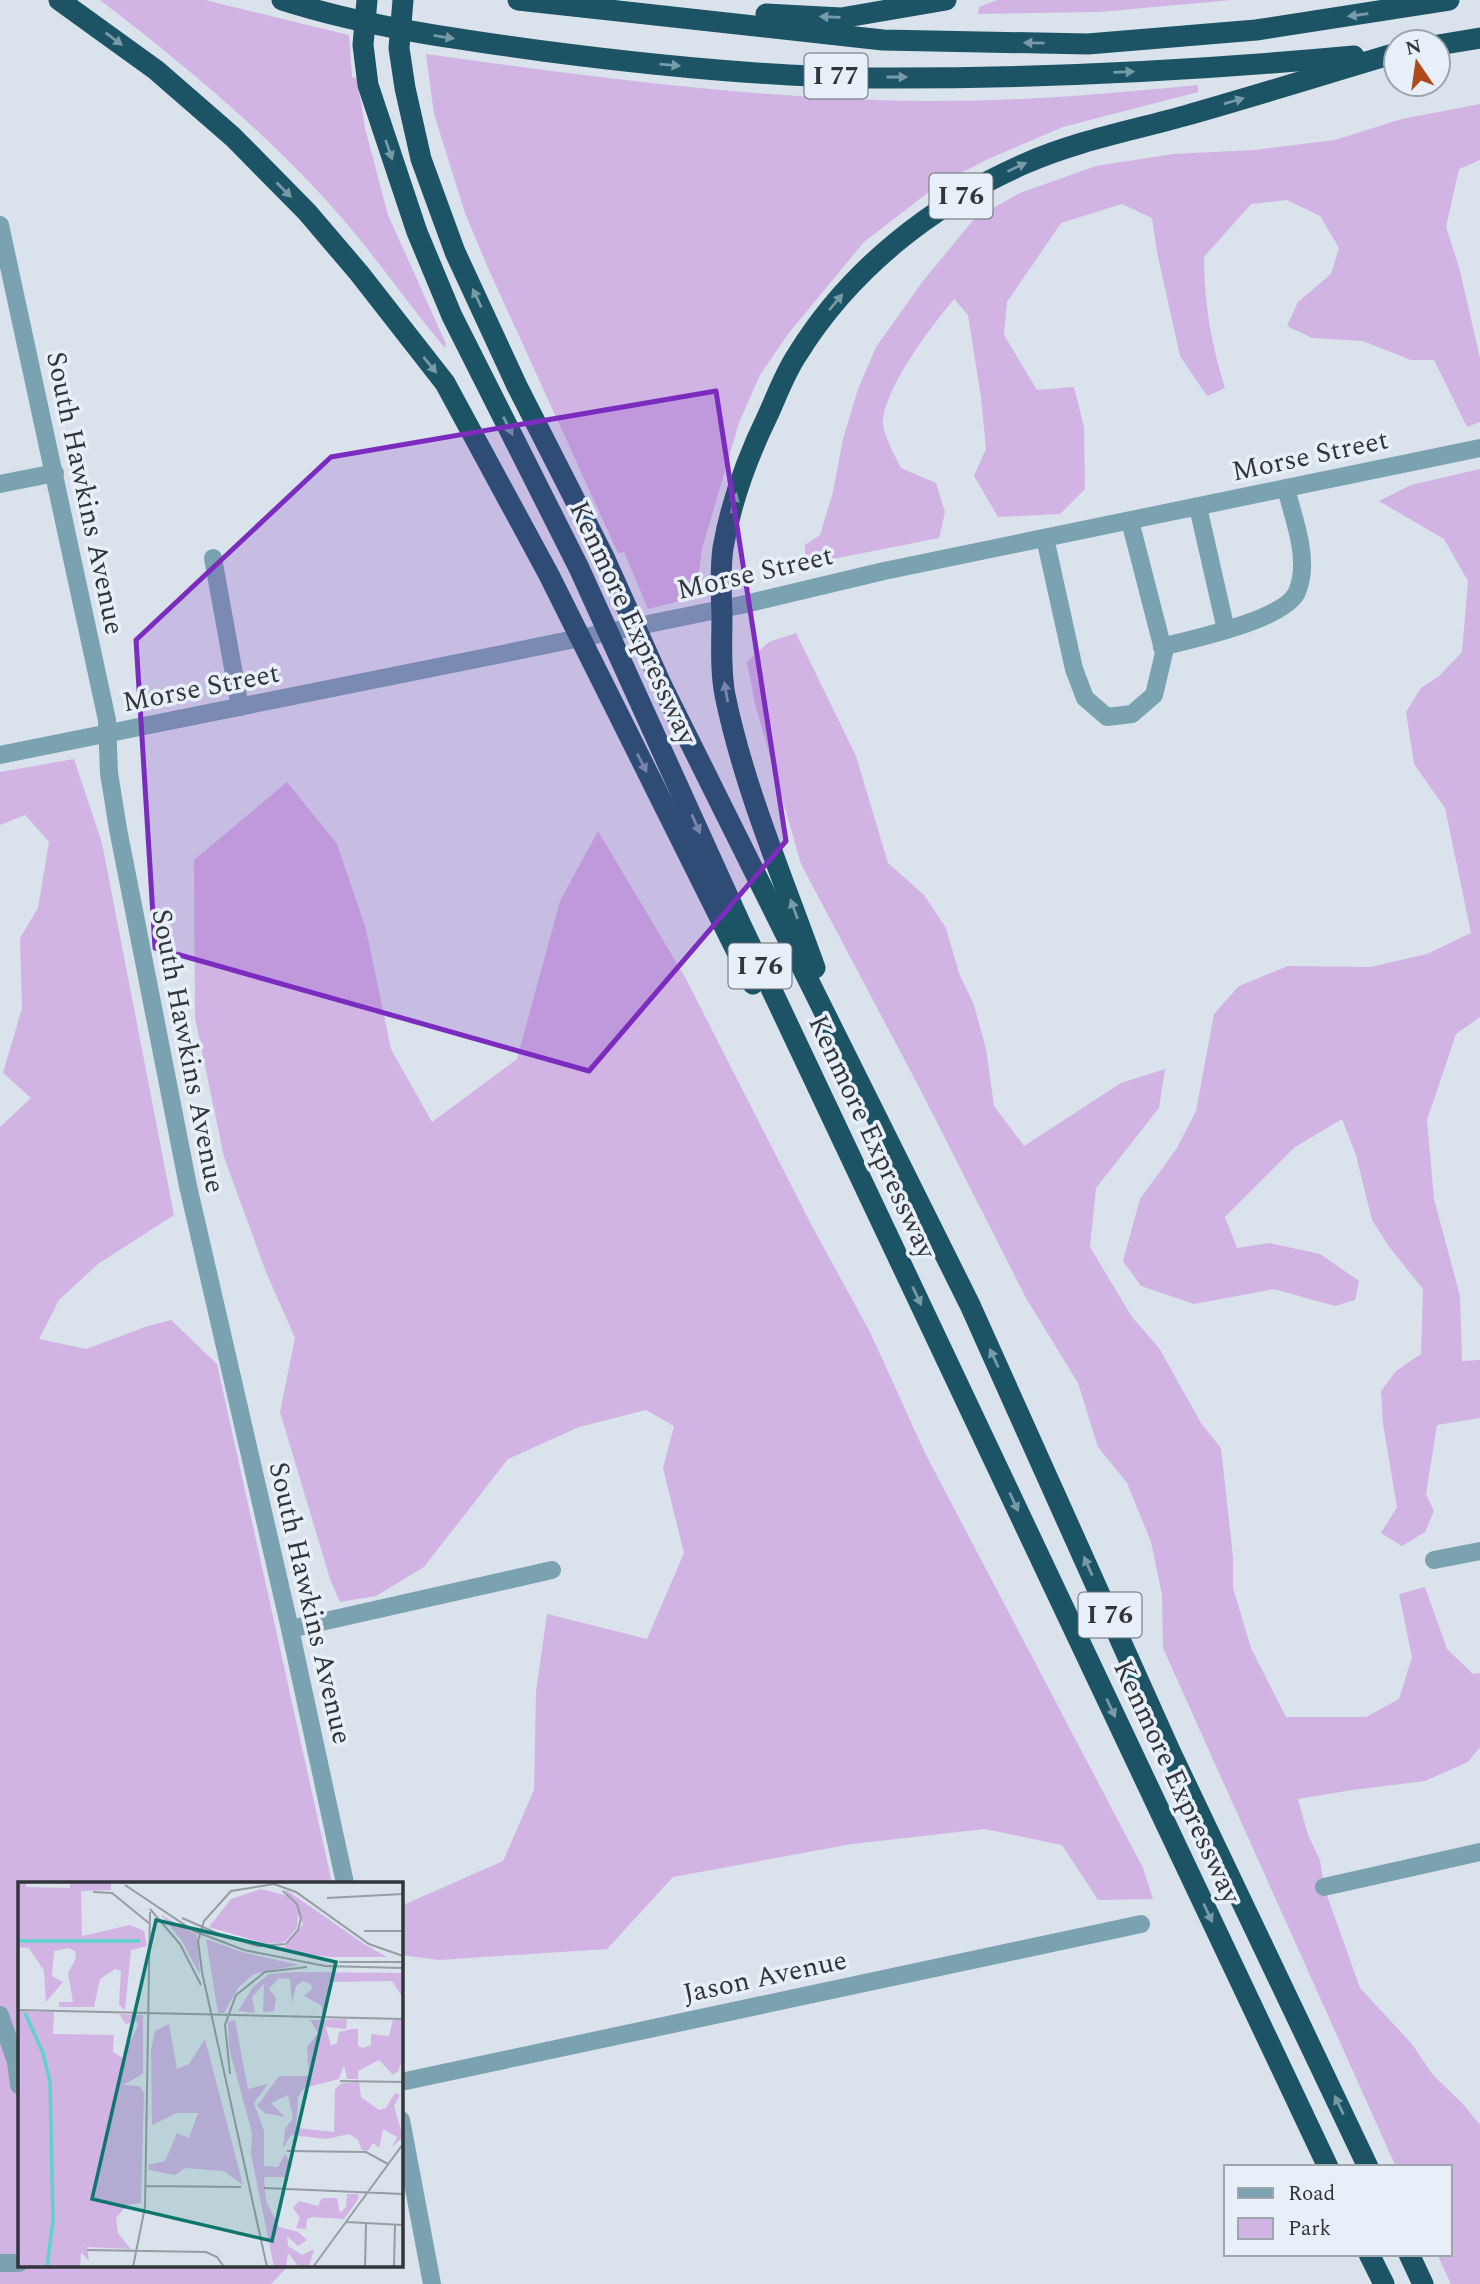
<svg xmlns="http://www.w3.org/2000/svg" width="1480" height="2284" font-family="Spectral,serif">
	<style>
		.green { fill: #d1b4e4 }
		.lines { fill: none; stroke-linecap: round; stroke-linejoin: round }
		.minor { stroke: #7aa2b0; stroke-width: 18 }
		.highway { stroke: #1c5465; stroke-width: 21 }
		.oneway { fill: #779aa7 }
		.marked { fill: #7b2cbf; fill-opacity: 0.2; stroke: #7b2cbf; stroke-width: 5; stroke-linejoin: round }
		.labels { text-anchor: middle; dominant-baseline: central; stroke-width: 7; stroke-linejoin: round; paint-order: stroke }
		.shield { fill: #e7eff8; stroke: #686d72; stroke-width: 2 }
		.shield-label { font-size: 26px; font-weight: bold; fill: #323539 }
		.street-label { font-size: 28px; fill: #323539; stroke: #e7eff8 }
		.inset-river { fill: none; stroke: #5ed3cd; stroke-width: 3.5 }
		.inset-road { fill: none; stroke: #979da4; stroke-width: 2 }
		.view { fill: #0f766e; fill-opacity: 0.15; stroke: #0f766e; stroke-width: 3.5 }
		.inset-edge { fill: none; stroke: #323539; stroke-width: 3.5 }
	</style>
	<rect width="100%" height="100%" fill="#dae2eb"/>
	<g class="green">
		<path d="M100,0H205L349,35L352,77L357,78L365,128L388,215L446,344L445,348C407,303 374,254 335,210C266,132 182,63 100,0Z"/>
		<polygon points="997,0 1232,0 1099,12 978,14 979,7"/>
		<path d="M426,54C591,77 756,99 922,101C1013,102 1107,94 1198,85V92L1063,127L988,159L938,185L864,242L788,334L760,375L739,423L702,549L696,597L648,609L624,552L618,553L488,268L465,213L434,114Z"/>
		<path d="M1480,104V160L1459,169L1446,227L1459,267L1480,358V422L1467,427L1434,360H1411L1363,341L1312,338L1287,326L1298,302L1331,274L1339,248L1320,216L1287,200L1251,204L1204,257C1204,302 1211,344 1225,388L1207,396L1180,356L1157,252L1152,218L1122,204L1061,223L1007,302L1004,335L1037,390L1074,387L1084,427L1085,489L1060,514L998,517L974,476L986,449L981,398L968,315L954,299C932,326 885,386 883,422C882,432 896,458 901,468L936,483L945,512L939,538L828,560L805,559V545L820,535L833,492L843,439L858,389L876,347L923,281L975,218L1020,193L1096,166L1173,154L1254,150L1335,140L1402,119Z"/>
		<polygon points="1480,469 1480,1017 1456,1034 1427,1120 1434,1199 1460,1296 1462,1361 1480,1360 1480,1418 1437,1425 1426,1494 1434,1511 1425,1532 1402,1546 1381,1533 1397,1507 1383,1424 1381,1391 1396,1371 1421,1354 1423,1289 1390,1248 1372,1220 1356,1155 1342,1119 1295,1147 1225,1217 1237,1248 1269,1243 1320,1254 1359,1281 1355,1300 1335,1306 1274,1289 1194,1304 1141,1286 1123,1261 1140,1199 1177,1148 1196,1111 1214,1014 1239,986 1288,966 1370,967 1427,954 1471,933 1445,808 1414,764 1406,712 1421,688 1439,676 1462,652 1468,581 1444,539 1379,501 1411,485"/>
		<polygon points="796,633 856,756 888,863 924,895 946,928 959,973 974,1005 986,1049 994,1106 1024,1146 1121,1083 1165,1069 1159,1108 1096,1188 1090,1247 1132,1317 1159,1348 1201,1423 1221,1448 1233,1557 1233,1588 1251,1648 1286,1717 1366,1717 1399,1699 1412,1657 1399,1594 1425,1587 1447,1649 1473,1674 1480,1673 1480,1747 1468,1762 1425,1781 1352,1790 1298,1799 1308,1835 1320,1860 1324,1887 1360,1988 1412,2044 1433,2075 1464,2105 1480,2125 1480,2284 1451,2284 1437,2254 1450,2254 1450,2167 1396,2167 1163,1648 1162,1595 1151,1542 1127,1483 1098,1447 1078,1383 1026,1298 920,1089 801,864 755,704 747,662 769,642"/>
		<polygon points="74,759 102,843 174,1215 98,1264 59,1300 39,1339 86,1349 145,1327 171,1320 217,1364 332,1883 19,1883 19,2265 292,2265 288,2266 271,2284 0,2284 0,1127 31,1098 3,1073 22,1008 20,938 38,908 49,842 25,815 0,825 0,772"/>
		<polygon points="287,782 337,844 366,929 391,1049 432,1122 517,1059 560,901 598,831 685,977 813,1228 870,1332 925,1453 1143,1868 1153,1899 1098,1900 1062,1845 985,1829 852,1844 673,1877 607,1949 439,1960 401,1955 401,1906 503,1861 534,1790 536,1692 547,1614 647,1639 684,1553 663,1468 674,1426 646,1410 579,1427 508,1459 424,1567 376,1596 340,1602 331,1582 280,1412 295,1338 266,1272 224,1157 195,1018 194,860"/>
	</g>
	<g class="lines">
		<g class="minor">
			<polyline points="0,225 107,720 109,773 118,829 188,1186 290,1629 345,1883"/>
			<polyline points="0,484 55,473"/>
			<polyline points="1198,507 1226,630"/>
			<polyline points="1045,538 1074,669 1085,698 1107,717 1132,714 1154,695 1164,653 1130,521"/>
			<polyline points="213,558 240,707"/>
			<path d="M1162,647C1192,639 1280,621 1296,594C1298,590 1300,583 1301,578C1306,549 1293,517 1286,488"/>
			<polyline points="0,755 507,653 741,605 884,571 1480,448"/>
			<polyline points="1434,1560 1480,1551"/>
			<polyline points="290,1629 552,1570"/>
			<polyline points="1324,1887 1480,1852"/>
			<polyline points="0,2015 16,2062 19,2085"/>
			<polyline points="401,2082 1141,1924"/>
			<polyline points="401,2120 432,2284"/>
			<polyline points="0,2263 19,2263"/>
		</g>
		<g class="highway">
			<polyline points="59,0 156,70 233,137 307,212 359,273 445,383 549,575 753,984"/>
			<path d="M282,0C367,27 455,39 543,51C650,65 758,76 867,78C1030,79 1192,71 1354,56"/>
			<polyline points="367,0 363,45 368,85 417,232 452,316 579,568 741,925 1328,2167"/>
			<polyline points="403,0 399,48 405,88 421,159 455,252 517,386 604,557 662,686 970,1305 1171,1753 1368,2167"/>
			<polyline points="518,0 883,40 1088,44 1256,30 1449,0"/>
			<polyline points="766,14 841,18 946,0"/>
			<polyline points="1438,45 1480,38"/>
			<path d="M815,968C783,878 744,788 725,695C720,669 722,641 722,614C721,592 720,569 723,548C731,502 748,456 768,415C777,395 785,373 797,355C850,269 933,204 1024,164C1076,141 1130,131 1184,116C1255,96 1325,74 1396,53"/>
			<polyline points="1369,2254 1384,2284"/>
			<polyline points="1409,2254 1423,2284"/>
		</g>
	</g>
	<defs><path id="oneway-solid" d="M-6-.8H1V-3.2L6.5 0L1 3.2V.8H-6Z" transform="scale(1.75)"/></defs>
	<g class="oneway">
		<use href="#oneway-solid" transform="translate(1358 15) rotate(172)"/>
		<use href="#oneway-solid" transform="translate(830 17) rotate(-178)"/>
		<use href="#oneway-solid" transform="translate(444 37) rotate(9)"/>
		<use href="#oneway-solid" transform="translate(114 39) rotate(37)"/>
		<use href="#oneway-solid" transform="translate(1034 43) rotate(-179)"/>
		<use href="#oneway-solid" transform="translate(670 65) rotate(5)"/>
		<use href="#oneway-solid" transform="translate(1124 72) rotate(-2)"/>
		<use href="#oneway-solid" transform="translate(897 77)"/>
		<use href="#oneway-solid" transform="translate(1234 101) rotate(-16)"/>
		<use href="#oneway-solid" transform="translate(389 150) rotate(71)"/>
		<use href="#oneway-solid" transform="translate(1017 167) rotate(-25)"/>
		<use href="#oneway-solid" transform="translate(284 190) rotate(45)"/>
		<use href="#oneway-solid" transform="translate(477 298) rotate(-115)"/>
		<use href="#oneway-solid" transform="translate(836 302) rotate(-50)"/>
		<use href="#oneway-solid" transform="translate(430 365) rotate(51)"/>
		<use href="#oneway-solid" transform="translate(508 426) rotate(63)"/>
		<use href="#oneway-solid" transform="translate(734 503) rotate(-75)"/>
		<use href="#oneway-solid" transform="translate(726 692) rotate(-100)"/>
		<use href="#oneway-solid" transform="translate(642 763) rotate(63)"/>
		<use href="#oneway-solid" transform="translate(696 824) rotate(66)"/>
		<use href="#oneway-solid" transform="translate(794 909) rotate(-110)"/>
		<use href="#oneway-solid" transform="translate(917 1296) rotate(65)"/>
		<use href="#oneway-solid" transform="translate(994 1358) rotate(-115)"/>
		<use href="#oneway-solid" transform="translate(1014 1502) rotate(65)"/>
		<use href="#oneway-solid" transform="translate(1088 1566) rotate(-114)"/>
		<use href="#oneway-solid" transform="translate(1111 1708) rotate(65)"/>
		<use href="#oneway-solid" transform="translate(1208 1913) rotate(65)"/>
		<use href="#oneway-solid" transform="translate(1339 2105) rotate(-115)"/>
	</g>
	<path class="marked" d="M716,391L786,841L589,1071L155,948L136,640L331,457Z"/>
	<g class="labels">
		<g class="shield">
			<rect x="804.5" y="53.5" width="63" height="45" rx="5"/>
			<rect x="929.5" y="173.5" width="63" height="45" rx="5"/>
			<rect x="728.5" y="943.5" width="63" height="45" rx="5"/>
			<rect x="1078.5" y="1592.5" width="63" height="45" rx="5"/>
		</g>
		<g class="shield-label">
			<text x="836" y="76">I 77</text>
			<text x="961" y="196">I 76</text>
			<text x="760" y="966">I 76</text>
			<text x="1110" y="1615">I 76</text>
		</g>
		<g class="street-label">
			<text transform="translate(1310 456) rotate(-12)">Morse Street</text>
			<text transform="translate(85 493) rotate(78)">South Hawkins Avenue</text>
			<text transform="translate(755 573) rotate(-13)">Morse Street</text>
			<text transform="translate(633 623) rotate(65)">Kenmore Expressway</text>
			<text transform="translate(201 688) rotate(-11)">Morse Street</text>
			<text transform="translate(188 1051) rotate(79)">South Hawkins Avenue</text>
			<text transform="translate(872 1137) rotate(65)">Kenmore Expressway</text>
			<text transform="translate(310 1603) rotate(77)">South Hawkins Avenue</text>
			<text transform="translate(1177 1782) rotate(65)">Kenmore Expressway</text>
			<text transform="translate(765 1977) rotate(-12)">Jason Avenue</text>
		</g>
	</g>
	<g transform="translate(18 1882)">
		<rect width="385" height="385" fill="#dae2eb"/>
		<path d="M0,0H8V5L52,6V0H93V8L63,9L64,54L112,43L126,49L129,64L113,68L107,128L101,123L103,89L97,87L82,97L76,125H41V120H55L50,91L58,76L57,69L50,66L36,69L34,94L45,100L28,120L26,89L11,66L0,65ZM243,7L270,14L280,31L279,46L267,60L249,62L191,45L213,17ZM267,7L346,62L369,75H312L257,68L268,64L285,42ZM143,33L179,53L182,93L164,59ZM188,57L224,70L281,83L236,92L220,106L206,131H200ZM277,90L385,91V116L374,99L311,100L308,131L305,132L303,123L286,114L294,107L293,102L285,99L278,104L274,121L272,97L261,96L251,107L258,116L256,129L245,130L246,102L234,115L237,131L220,129L235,105L251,92ZM0,129L36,130L35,152L96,153L95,170L105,176L110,173L108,169L120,143L118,139L108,142L101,132L125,133V192L105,203L122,204L126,211L123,321L109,323L98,336L100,351L113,367L69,365L71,379L63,370L62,385H0ZM329,137L328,147L308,145L313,164L319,161L321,150L334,147H340V164L345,166L353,163V152L371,154L375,138H385V177L380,189L375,193L361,178L340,189V197H329L326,183L321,197L286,206L280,215L278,246L316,250L317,207L324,201L341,200L343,215L361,228L368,226L377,211L382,213L376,224L385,255L374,265L379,255L365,247L361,266L355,261L350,269L344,268L340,258L331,252L308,257L273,253L265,266L267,247L275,236L270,213L253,221L267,235L247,231L239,224L261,194H291L289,165L300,151L292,138ZM217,138L230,207L250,202L236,221L246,249V284L260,285L267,272L274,284L267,295H246L248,319L261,345L280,350L289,358L280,364L269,354L270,364L284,373L296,367L291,385L280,384L270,371L268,385H256L233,272L234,251L211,166L210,140ZM151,142L159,187L171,182L187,157L225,303L206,289L167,286L157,293L131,288L130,283L147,279L159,251L171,256L180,231H159L134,243L133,168L137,149ZM329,312H340L341,316L326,337L295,335L289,337L288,347L278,346L282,336L275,326L281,319L300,324L304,316H319L322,331L328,325Z" fill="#d1b4e4"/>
		<path class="inset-river" d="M0,59H122M7,131L25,171L32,200L35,338L29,385"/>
		<path class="inset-road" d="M107,3L176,49L226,68L307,84L385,86M75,10L94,11L132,42M309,16L385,12M132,27L162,62L183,103M164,36L210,56M346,49H385M205,54L240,64L268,62L280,48L283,36L279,22L265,9M321,80H385M0,128L385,137M212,192L207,143L218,113L247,90L289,85M322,199L385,200M269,269L348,270L370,282M127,304L223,305M246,306L385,312M328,340L385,343M69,368L188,370L199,375L206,385M115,385L127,325L132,30M249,385L184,90L180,59L186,39L213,9L256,2L278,10L351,62L385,74M295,385L385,262M347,385L348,342M376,385L377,343"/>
		<path class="view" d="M138,38L318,80L254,359L74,317Z"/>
		<rect width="385" height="385" class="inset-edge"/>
	</g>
	<rect x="1224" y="2165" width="228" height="91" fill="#e7eff8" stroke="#9fa5ac" stroke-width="2"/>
	<rect x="1238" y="2188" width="35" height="10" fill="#7aa2b0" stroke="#9fa5ac" stroke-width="2"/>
	<text x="1288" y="2200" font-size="21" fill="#323539">Road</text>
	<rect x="1238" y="2218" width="35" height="21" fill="#d1b4e4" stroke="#9fa5ac" stroke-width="2"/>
	<text x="1288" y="2235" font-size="21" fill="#323539">Park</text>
	<g transform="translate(1417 63) rotate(347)"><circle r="33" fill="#e7eff8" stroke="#9fa5ac" stroke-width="2"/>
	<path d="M0-5L12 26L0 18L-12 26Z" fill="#af4a1b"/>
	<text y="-10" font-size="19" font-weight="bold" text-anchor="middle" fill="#323539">N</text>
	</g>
</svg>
